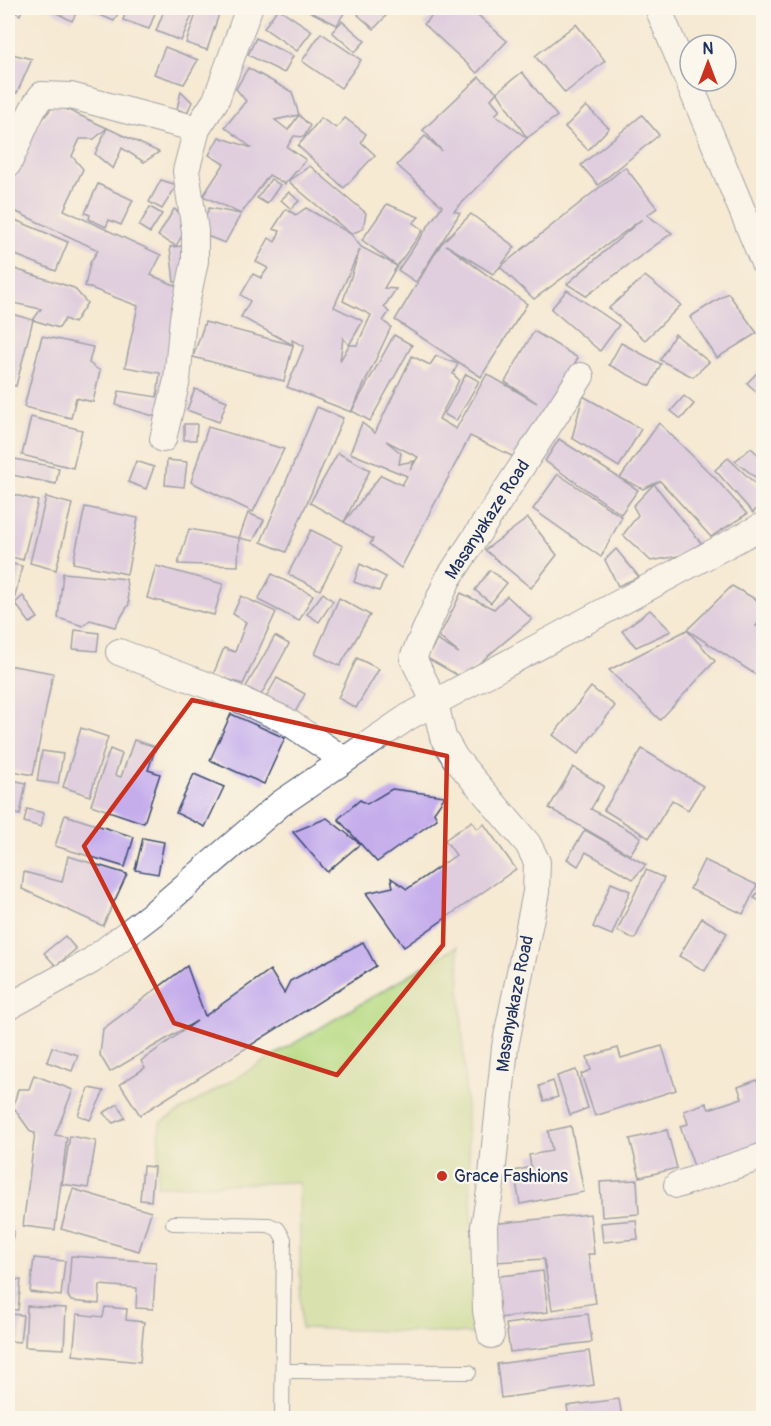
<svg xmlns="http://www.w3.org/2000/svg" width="771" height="1426" font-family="Pangolin,sans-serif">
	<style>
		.green { fill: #b6d981; stroke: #688470; stroke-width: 1.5 }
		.building { fill: #c5adec; fill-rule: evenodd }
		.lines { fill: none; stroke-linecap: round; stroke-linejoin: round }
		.lane-casing { stroke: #3c4b70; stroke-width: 16 }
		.street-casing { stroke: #3c4b70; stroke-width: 28 }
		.lane { stroke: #fff; stroke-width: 14 }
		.street { stroke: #fff; stroke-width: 26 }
		.marked { fill: none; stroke: #c8321e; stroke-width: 4.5; stroke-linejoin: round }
		.poi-dot { fill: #c8321e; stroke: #fbf7ec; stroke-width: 2 }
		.labels { text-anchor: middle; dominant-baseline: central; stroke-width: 4.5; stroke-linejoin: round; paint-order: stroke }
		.street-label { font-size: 18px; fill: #1b2f5e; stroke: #fbf7ec }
		.poi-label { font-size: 18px; fill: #1b2f5e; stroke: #fbf7ec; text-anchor: start }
	</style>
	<rect width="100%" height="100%" fill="#fbf7ec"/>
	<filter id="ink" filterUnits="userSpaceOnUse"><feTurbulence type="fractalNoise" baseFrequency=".0167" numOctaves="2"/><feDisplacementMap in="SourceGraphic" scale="12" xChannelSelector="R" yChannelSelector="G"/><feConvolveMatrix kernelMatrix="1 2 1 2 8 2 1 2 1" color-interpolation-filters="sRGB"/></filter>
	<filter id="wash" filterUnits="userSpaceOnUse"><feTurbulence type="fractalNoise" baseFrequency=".008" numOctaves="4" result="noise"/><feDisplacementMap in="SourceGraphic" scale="24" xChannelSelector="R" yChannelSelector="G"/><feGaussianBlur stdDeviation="1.35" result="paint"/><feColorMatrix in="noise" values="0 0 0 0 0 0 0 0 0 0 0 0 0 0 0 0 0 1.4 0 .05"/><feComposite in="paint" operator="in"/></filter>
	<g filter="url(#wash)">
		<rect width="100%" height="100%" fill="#f6ead3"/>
		<polygon class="green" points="458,946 478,1334 301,1328 299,1182 157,1186 160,1123"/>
		<g id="blocks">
			<g class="building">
				<polygon points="8,8 23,8 20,15"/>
				<polygon points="47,8 79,8 72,21"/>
				<polygon points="84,8 121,8 114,21"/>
				<polygon points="127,8 157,8 149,29 123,20"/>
				<polygon points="165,8 195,8 181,41 156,31"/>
				<polygon points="198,8 221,8 207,50 186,43"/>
				<polygon points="278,8 312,31 297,51 264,28"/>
				<polygon points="303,8 338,8 345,11 337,25"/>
				<polygon points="364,8 393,8 374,29 358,15"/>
				<polygon points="439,8 470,8 507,41 477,73 424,24"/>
				<polygon points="342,21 365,41 355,52 332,32"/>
				<polygon points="576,24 605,61 565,93 535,56"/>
				<polygon points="321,33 361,60 341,88 302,61"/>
				<polygon points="256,38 293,56 284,73 248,55"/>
				<polygon points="165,47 198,60 184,84 154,74"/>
				<polygon points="8,53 32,59 17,93 8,92"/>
				<path d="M248,68L292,92L299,115L310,126L304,137L294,136L287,147L306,160L285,184L269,175L241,214L203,196L224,164L209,155L219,137L252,148L225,127L246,101L236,89ZM299,115L288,130L275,120Z"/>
				<polygon points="522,72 557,116 527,138 497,92"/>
				<polygon points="479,77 497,92 491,99 500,110 495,115 527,138 454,211 460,213 416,282 398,270 442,206 397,165 425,136 442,151 423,130"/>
				<polygon points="181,91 192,102 187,113 177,109"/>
				<polygon points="55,104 107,128 94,139 80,139 72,156 83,169 64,210 161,255 151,275 179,287 160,418 116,405 119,391 157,397 160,373 125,367 138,306 85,286 90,263 98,250 8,208 8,177 31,133"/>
				<polygon points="8,105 15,109 14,125 8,134"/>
				<polygon points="586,106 609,128 588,150 565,127"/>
				<polygon points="642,115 659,135 598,185 581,165"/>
				<polygon points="321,118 336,128 345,118 366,134 361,142 375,155 344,188 298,146"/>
				<polygon points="107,128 159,152 144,162 122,148 113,169 95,154"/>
				<polygon points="310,166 366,213 363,229 351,234 288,181"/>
				<polygon points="625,167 657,208 647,215 672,233 586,296 567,284 642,219 534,299 500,267"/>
				<polygon points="271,179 280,185 267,204 257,198"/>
				<polygon points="161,180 177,185 162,209 149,202"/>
				<polygon points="98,184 133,200 121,225 109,220 106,227 89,219 90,215 85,213"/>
				<polygon points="289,192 299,201 291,209 281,200"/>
				<polygon points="387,204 419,217 413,223 423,230 397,266 362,240"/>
				<polygon points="150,207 162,214 150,233 139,226"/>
				<polygon points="209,208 241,214 225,243 199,233"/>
				<path d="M306,208L351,234L361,247L397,266L384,288L396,289L384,307L389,312L383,321L391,327L351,412L287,387L304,346L292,340L293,345L241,317L250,301L241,295L253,274L261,278L268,268L256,262L269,238L275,242L280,231L273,229L286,209L296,215ZM360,249L343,301L371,315L357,345H349L363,321L334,307ZM343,338L349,345L340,361Z"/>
				<polygon points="174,209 191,220 176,246 158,236"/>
				<polygon points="471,214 515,247 500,267 493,274 446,245 527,304 481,377 395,320 441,244"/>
				<polygon points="8,217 68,242 56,271 8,252"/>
				<polygon points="184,246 188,280 174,282 170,247"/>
				<polygon points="15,269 74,288 87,303 74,323 65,319 59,328 33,320 41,309 8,302 8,288"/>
				<polygon points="645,276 681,305 645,340 609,308"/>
				<polygon points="567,290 619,325 600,351 551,309"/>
				<polygon points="728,293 757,333 717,358 690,317"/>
				<polygon points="8,313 33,320 16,386 8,384"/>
				<polygon points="205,322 293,345 284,381 193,357"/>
				<path d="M534,331L578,358L516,458L470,436L401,568L370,544L373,539L344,522L381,475L402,485L407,476L350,453L362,423L375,433L412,356L430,365L436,356L458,364L453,374L459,380L439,419L456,429L487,374L537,403L505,382ZM386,441L418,457L410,470L414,461L399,464L401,453Z"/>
				<polygon points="675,334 709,362 693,377 660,360"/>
				<polygon points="394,335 412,345 370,421 352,411"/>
				<polygon points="42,336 93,347 89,363 100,371 93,402 76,398 71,418 24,407"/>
				<polygon points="621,343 661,364 650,386 609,365"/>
				<polygon points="764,366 764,399 747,383"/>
				<polygon points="466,374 479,381 456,421 444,414"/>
				<polygon points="195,389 227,401 219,422 187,410"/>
				<polygon points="583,396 641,429 619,467 572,438"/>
				<polygon points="684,396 694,404 681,419 671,411"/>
				<polygon points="317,407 343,418 286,552 261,542"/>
				<polygon points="31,417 82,430 73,468 22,455"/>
				<polygon points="659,423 715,478 747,514 711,537 660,481 643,489 620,478"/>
				<polygon points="184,424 197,424 196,440 184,440"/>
				<polygon points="208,427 284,449 253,512 191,482"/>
				<polygon points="559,439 638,490 621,514 545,461"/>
				<polygon points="751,448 764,460 764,484 735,461"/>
				<polygon points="338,453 370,470 344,522 310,503"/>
				<polygon points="728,458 764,492 764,499 753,513 715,470"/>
				<polygon points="15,459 59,468 56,484 12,475"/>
				<polygon points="167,460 187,462 184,487 165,485"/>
				<polygon points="136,461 154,467 146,489 128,482"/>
				<polygon points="558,474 622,517 601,557 533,509"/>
				<polygon points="654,484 701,543 684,555 651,561 623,535 638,515 633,506"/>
				<polygon points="8,493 38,501 23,560 8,556"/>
				<polygon points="46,497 72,504 56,570 30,563"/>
				<polygon points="85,507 138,518 127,574 73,563"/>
				<polygon points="248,513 264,520 253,541 239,538"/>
				<polygon points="528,518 557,555 531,588 485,550"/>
				<polygon points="189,529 239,538 238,566 178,564"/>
				<polygon points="311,530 343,546 320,590 288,574"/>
				<polygon points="616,549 639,577 618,586 605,560"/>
				<polygon points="8,563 22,566 8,627"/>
				<polygon points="360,564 386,577 379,591 354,582"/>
				<polygon points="156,566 223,584 214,615 147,598"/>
				<polygon points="490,570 507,583 491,603 475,590"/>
				<polygon points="63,573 126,579 129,604 115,627 90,620 83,626 58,618"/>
				<polygon points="272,574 313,595 299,621 258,600"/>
				<polygon points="732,586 764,604 764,614 756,626 764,630 764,680 687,630"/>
				<polygon points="323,593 333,601 319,622 307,614"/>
				<polygon points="461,593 494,609 507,596 532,619 476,666 466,680 427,658 437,640 459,653 439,637"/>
				<polygon points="23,596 38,618 30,623 15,603"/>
				<polygon points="241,596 276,612 243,684 213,675 224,648 235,652 246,622 233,614"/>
				<polygon points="339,598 370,615 340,666 315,654"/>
				<polygon points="650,610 671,631 636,647 622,631"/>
				<polygon points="75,630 99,633 97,651 73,649"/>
				<polygon points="687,630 715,661 660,720 609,670"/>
				<polygon points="275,636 289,644 261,695 246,687"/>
				<polygon points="357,658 379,669 356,708 338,698"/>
				<polygon points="8,665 53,673 33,775 8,770"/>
				<polygon points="277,678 305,694 293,716 264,701"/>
				<polygon points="591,687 615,706 578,754 553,735"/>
				<polygon points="231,714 285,738 264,784 210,760"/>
				<polygon points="81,728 108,737 90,796 63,787"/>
				<polygon points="134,740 156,747 148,770 160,774 144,823 91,805 110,749 122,754 115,775 121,777"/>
				<polygon points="642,749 703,786 688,810 672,800 649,838 604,810"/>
				<polygon points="42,751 63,754 58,784 37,781"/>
				<polygon points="573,767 604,786 591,809 641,837 630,855 549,808"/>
				<polygon points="194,774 224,787 205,827 176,813"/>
				<polygon points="8,779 26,783 20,815 8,812"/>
				<polygon points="392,789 445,796 434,812 437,819 377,862 338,819 360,800 367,804"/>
				<polygon points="27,809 44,813 41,827 24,822"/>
				<polygon points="65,815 134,837 125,867 55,846"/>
				<polygon points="327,818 360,844 327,872 293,832"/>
				<polygon points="472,821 477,829 484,824 516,869 404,947 366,893 393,887 391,878 407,889 456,855 445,840"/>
				<polygon points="585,830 646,865 633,879 586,852 578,866 567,859"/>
				<polygon points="143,838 164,842 158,874 135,870"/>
				<polygon points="68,856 127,874 103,926 22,889 24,872 62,882"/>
				<polygon points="704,860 757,885 743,914 690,889"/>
				<polygon points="646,870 664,878 635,939 617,931"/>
				<polygon points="611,883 630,891 612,935 593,927"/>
				<polygon points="764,883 764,903 754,898"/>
				<polygon points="702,918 727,933 705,971 679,956"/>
				<polygon points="65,936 76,949 56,966 44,953"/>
				<polygon points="363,942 376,966 140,1115 120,1084 145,1068 141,1061 197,1021 110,1072 100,1055 103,1029 187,966 205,1016 270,970 284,993 290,981"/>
				<polygon points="662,1046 676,1090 595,1116 581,1074 591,1070 587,1057 618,1048 621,1058"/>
				<polygon points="52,1047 78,1055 72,1071 47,1062"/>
				<polygon points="576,1070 588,1108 570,1115 557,1076"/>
				<polygon points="34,1075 73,1090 55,1135 67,1137 55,1230 23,1226 35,1133 31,1132 13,1107 18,1089 29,1089"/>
				<polygon points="757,1080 760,1089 764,1087 764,1149 696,1172 680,1126 688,1124 684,1111 706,1103 709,1109 742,1098 738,1087"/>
				<polygon points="553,1081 558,1097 544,1101 539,1086"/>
				<polygon points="89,1088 104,1091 90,1120 78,1115"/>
				<polygon points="118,1104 125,1118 113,1123 103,1113"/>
				<polygon points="571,1126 584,1192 520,1204 514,1171 531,1167 529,1155 552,1151 548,1131"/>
				<polygon points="667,1130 677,1168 640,1177 630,1139"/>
				<polygon points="70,1136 96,1141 88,1188 62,1184"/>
				<polygon points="143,1166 154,1167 151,1201 140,1200"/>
				<polygon points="637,1180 639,1214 602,1217 600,1182"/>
				<polygon points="73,1189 151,1212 139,1251 61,1229"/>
				<polygon points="590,1214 594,1254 588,1254 596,1303 552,1310 544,1259 495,1262 491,1224"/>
				<polygon points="636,1220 638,1239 603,1242 601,1223"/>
				<polygon points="8,1224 14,1232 8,1254"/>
				<polygon points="71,1256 156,1262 153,1309 136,1308 137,1288 100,1285 99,1304 71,1301 68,1296"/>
				<polygon points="34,1258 65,1261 61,1296 30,1292"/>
				<polygon points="543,1271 548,1312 498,1318 492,1277"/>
				<polygon points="8,1279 21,1280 18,1310 8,1309"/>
				<polygon points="27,1306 66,1308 64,1349 25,1347"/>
				<polygon points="105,1307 127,1309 126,1320 144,1322 140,1362 73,1355 77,1314 103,1317"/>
				<polygon points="8,1314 23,1315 20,1342 8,1341"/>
				<polygon points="588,1314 592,1342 510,1352 506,1324"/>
				<polygon points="589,1351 594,1385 501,1398 497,1364"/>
				<polygon points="619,1399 622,1418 569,1418 567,1406"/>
			</g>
		</g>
	</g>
	<g filter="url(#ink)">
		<use href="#blocks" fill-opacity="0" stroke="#3c4b70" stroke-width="1.5"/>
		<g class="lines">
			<g class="lane-casing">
				<g id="lane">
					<polyline points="173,1223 269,1225 278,1229 284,1239 282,1418"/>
					<polyline points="283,1371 469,1372"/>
				</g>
			</g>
			<g class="street-casing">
				<g id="street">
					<polyline points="658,8 764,263"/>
					<path d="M8,164C19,143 28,112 42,95L71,96L197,129"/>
					<polyline points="163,439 177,380 183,318 195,261 195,231 186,171 197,129 216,100 249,8"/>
					<polyline points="119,652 217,689 285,720 343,759"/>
					<polyline points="8,1007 91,961 155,912 280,804 408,717 764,525"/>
					<polyline points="677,1185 764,1156"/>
					<path id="s1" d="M491,1335L486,1311L484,1226L491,1185L505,1047L536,892L537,862L528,844L455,758L443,737L435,703L413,658L448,579L581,376"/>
				</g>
			</g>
			<use href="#lane" class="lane"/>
			<use href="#street" class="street"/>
		</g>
	</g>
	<path d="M0 0H771V1426H0ZM192,700L447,756L443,945L337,1075L174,1023L84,846Z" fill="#f6ead3" fill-opacity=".55" fill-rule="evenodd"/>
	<path class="marked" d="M192,700L447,756L443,945L337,1075L174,1023L84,846Z"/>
	<circle class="poi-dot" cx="442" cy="1176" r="6"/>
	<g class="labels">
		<g class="street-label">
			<text stroke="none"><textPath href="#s1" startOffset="878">Masanyakaze Road</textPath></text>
			<text stroke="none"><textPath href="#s1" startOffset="334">Masanyakaze Road</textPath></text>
		</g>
		<g class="poi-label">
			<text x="454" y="1176">Grace Fashions</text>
		</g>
	</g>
	<rect width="771" height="1426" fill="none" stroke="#fbf7ec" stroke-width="30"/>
	<g transform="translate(708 63)"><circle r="28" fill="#fbf7ec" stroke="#a1a7b3" stroke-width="1.5"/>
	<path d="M0-4.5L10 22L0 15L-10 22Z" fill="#c8321e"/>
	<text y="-9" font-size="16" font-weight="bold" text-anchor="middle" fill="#1b2f5e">N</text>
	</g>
</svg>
